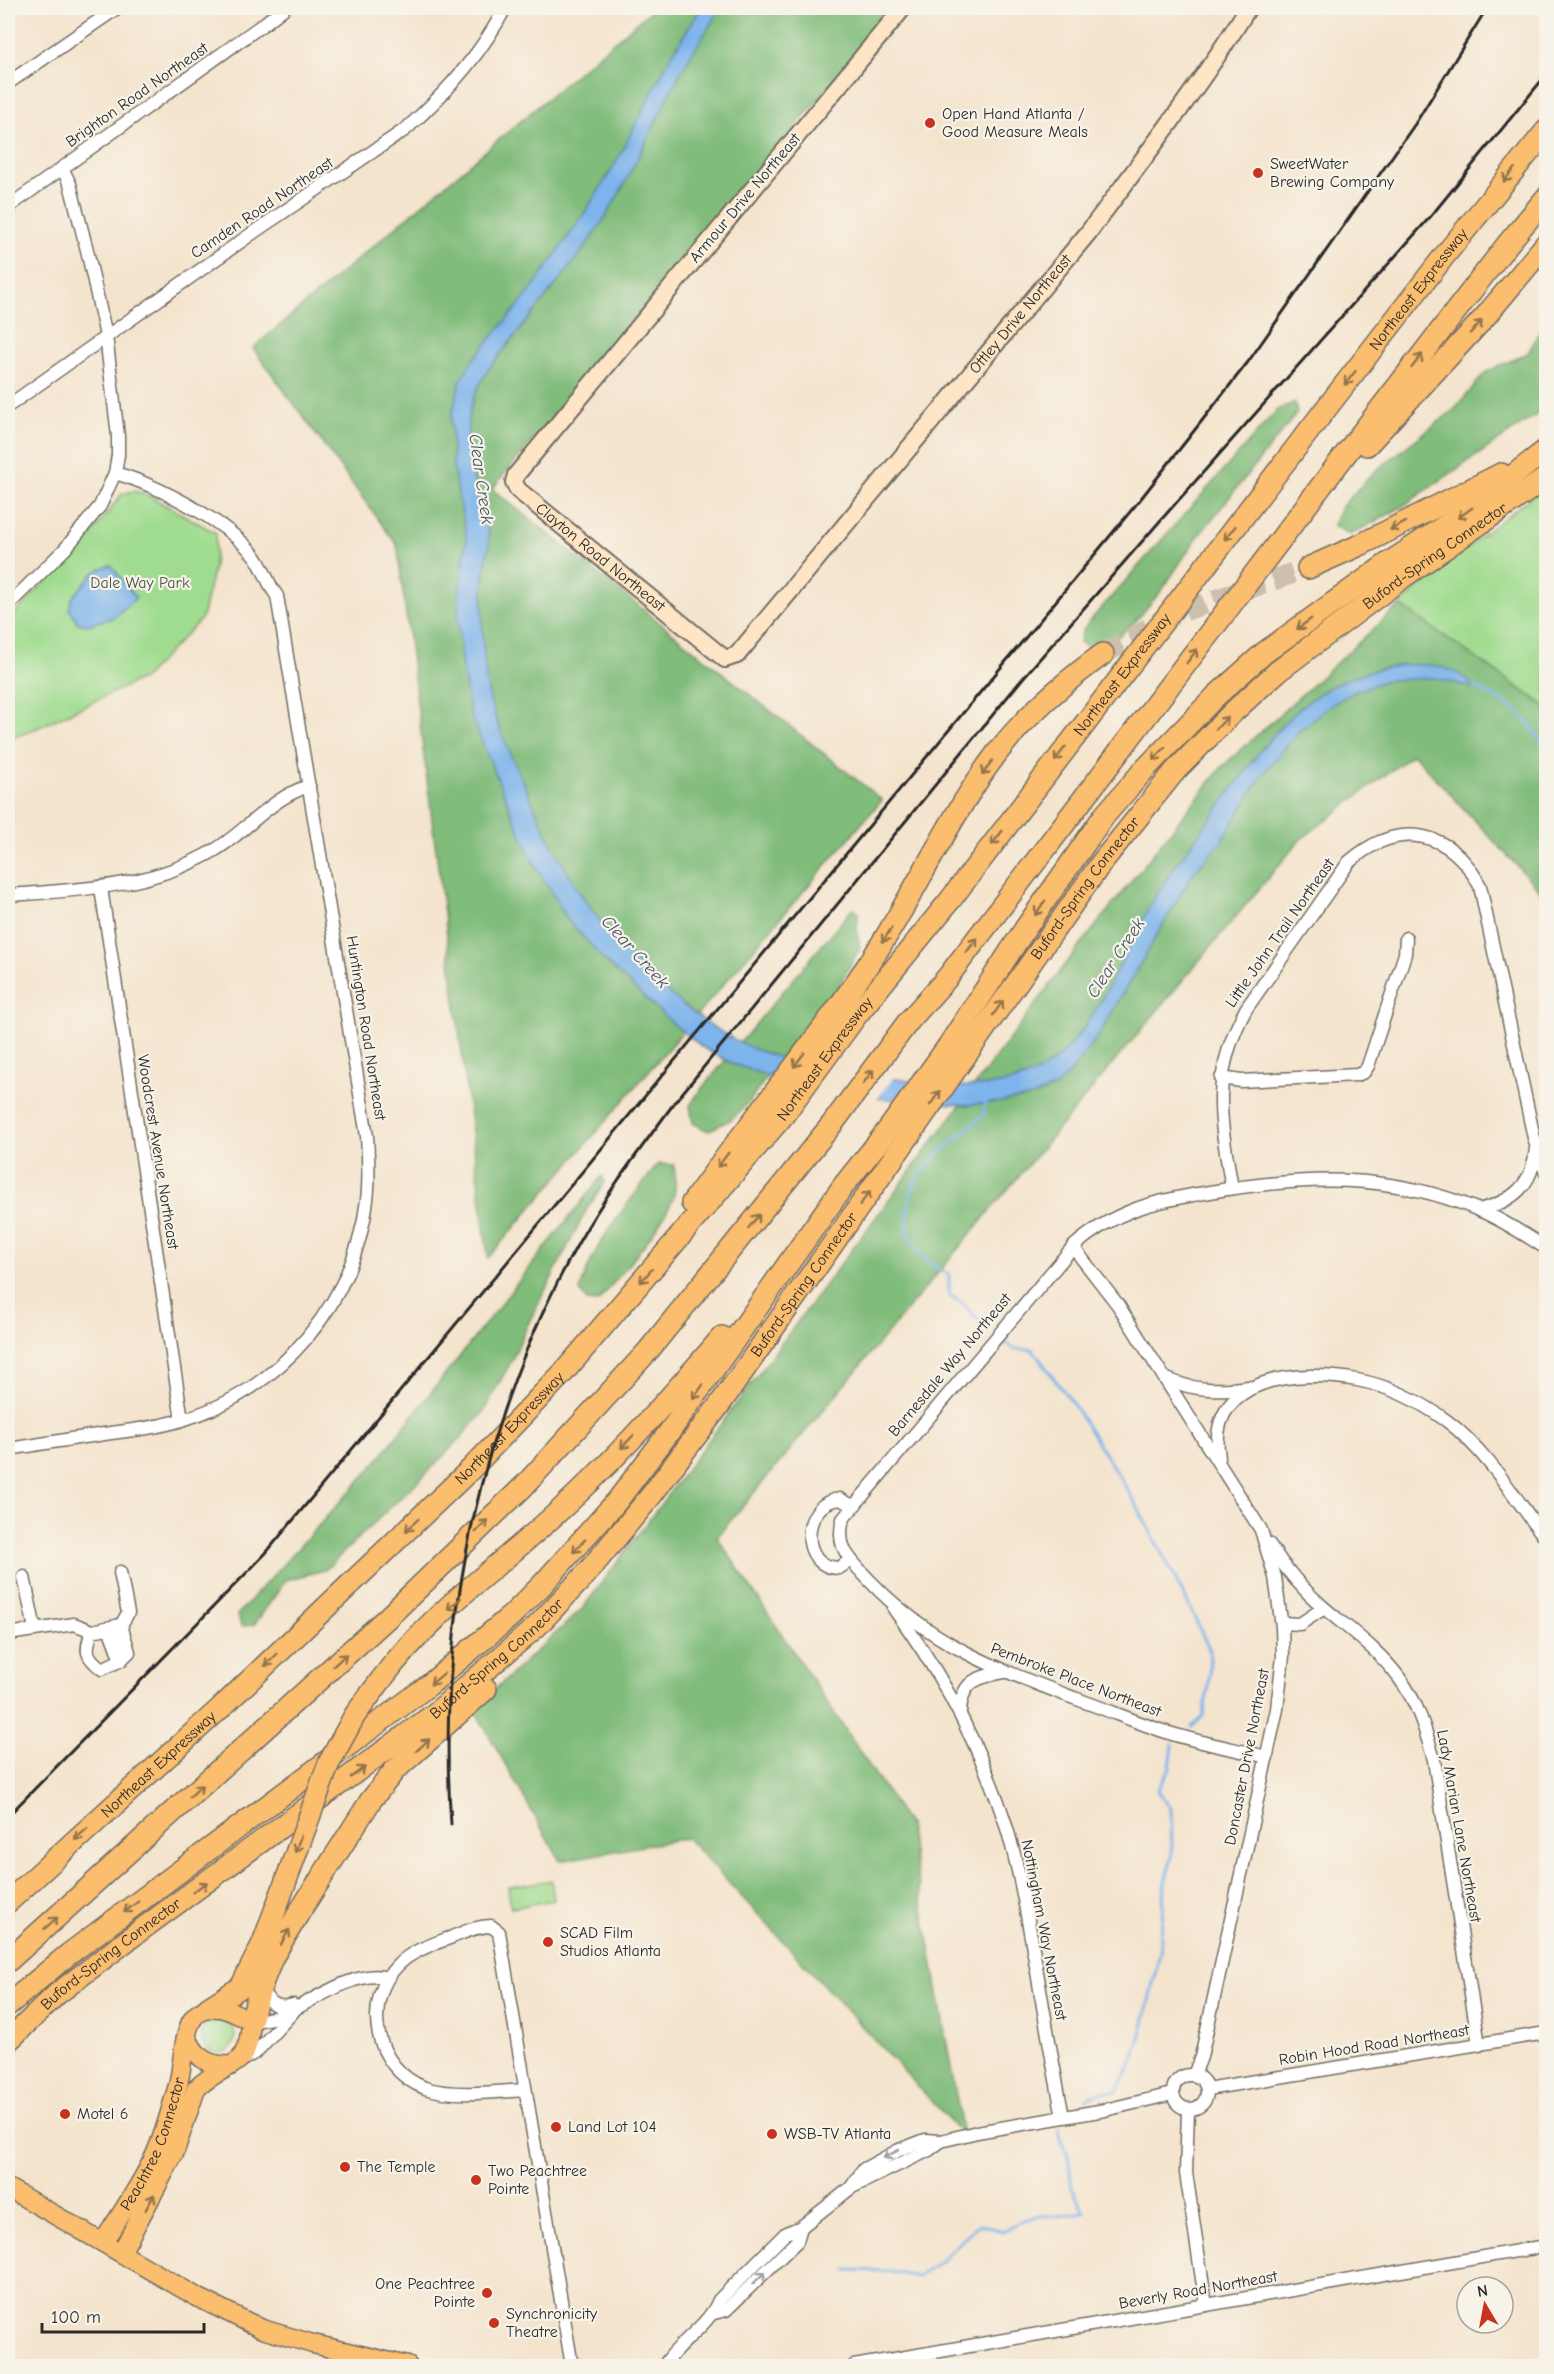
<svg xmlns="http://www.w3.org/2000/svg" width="1554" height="2374" font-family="'Comic Neue',sans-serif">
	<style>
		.green { fill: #a0dc90; stroke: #66845e; stroke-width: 1.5 }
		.forest { fill: #80bc7a; stroke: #567452; stroke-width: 1.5 }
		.water { fill: #7db4ec; stroke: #54708c; stroke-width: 1.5 }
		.pier { fill: #f4e4cd }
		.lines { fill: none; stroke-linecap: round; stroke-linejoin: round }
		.stream { stroke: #7db4ec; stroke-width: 3 }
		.highway-tunnel { stroke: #ccbfad; stroke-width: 21; stroke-dasharray: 21 10; stroke-linecap: butt }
		.street-casing { stroke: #716c64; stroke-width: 15 }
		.secondary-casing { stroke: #716c64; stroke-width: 20 }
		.primary-casing { stroke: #716c64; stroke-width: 21 }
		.highway-casing { stroke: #716c64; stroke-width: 24 }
		.street { stroke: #fff; stroke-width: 12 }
		.secondary { stroke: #fde5c5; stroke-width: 16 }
		.primary { stroke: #fbbd6e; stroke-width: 18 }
		.highway { stroke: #fbbd6e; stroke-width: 21 }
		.rail { stroke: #2b2b2b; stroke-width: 3 }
		.highway-bridge-casing { stroke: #716c64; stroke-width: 24; stroke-linecap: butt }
		.highway-bridge { stroke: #fbbd6e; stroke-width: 21 }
		.oneway { stroke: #93744c }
		.oneway2 { stroke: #a0a0a0 }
		.poi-dot { fill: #c8321e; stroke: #f7f3e8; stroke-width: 2 }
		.labels { text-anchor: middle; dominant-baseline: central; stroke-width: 4.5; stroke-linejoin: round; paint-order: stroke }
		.street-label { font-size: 16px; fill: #2b2b2b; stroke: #f7f3e8 }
		.poi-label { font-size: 16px; fill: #2b2b2b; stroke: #f7f3e8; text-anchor: start }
		.park-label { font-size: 16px; fill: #485744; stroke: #f7f3e8 }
		.water-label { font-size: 18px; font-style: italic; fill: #445465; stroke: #f7f3e8 }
	</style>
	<rect width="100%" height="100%" fill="#f7f3e8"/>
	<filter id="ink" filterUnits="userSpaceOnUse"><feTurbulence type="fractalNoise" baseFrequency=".0167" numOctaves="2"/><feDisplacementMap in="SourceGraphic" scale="12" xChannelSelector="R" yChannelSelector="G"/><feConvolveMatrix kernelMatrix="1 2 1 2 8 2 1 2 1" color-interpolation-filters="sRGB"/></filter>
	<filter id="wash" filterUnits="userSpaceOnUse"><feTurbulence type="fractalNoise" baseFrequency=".008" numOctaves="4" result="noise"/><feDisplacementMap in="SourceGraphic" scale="24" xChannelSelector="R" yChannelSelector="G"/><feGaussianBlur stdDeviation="1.35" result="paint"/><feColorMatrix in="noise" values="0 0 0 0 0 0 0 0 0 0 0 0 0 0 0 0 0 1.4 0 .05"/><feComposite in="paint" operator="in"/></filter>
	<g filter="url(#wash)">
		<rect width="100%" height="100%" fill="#f4e4cd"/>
		<g class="green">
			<polygon points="1546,485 1546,707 1400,605 1438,570"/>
			<polygon points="132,491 144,493 216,533 214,567 202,618 144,678 37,728 8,740 8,620 90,537 121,495"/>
			<polygon points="551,1880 554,1900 511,1908 508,1887"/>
			<circle cx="218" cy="2036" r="17"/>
		</g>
		<g class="forest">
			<polygon points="654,8 895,8 492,489 882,800 488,1258 397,545 253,348"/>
			<polygon points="1546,318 1546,408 1400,508 1350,535 1333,525 1342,506 1374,472 1455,409 1486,372 1528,353"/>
			<polygon points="1295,402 1297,413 1196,539 1162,590 1133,624 1106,646 1091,649 1080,642 1082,632 1089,622 1277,410"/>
			<polygon points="1400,605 1546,707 1546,897 1413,754 1300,840 717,1537 908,1824 963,2135 687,1838 560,1861 474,1709 583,1608 1068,961 1221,768"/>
			<polygon points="853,908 858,913 857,929 860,948 834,994 797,1036 749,1102 732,1119 708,1131 693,1123 690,1106 699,1092"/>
			<path d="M658,1164L674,1165C675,1176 677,1188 673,1198C662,1228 619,1275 598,1302L587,1301L580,1291C592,1243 629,1203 658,1164Z"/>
			<polygon points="602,1176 605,1182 587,1209 527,1326 511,1362 482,1414 441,1459 325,1570 286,1580 254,1625 241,1626 238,1614 374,1465"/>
		</g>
		<g class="water">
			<path d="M701,8H721C704,35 685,62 671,91C645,142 622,196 588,243C565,275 539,306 514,337C499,356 481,376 473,400C463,433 468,463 478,495C482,509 488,523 489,537C490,548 486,558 485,569C481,605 482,642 486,677C491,720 514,760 531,799C568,885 610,946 683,1005C706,1023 729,1039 757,1050C797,1065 842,1070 884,1077C933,1085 998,1096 1043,1069C1089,1041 1119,963 1144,917C1164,878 1191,845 1217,810C1268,741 1302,679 1396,666C1424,662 1458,665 1475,688L1434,678L1387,680L1356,691L1329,706L1299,731L1262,775L1222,841L1193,873L1099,1035L1072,1071L1055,1087L1032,1097L1001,1102L967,1105L861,1097L771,1077L733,1064L705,1049L671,1022L604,960L568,920L531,858L471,716L461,660L458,612L460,586L467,539L453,467L451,419L460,382L472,361L529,293L584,214L613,168L672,54Z"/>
			<polygon points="111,565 136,598 114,617 88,625 78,623 69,609 72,598 92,575 96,571"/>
		</g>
		<polygon class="pier" points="788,1056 811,1062 895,1076 875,1101 770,1080"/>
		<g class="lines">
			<g class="stream">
				<path d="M1474,687C1512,703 1524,714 1546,748"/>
				<path d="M979,1321L964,1304L949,1295V1274C939,1269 929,1265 922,1257C900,1232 904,1191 926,1167C943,1148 965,1133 984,1114L985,1102"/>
				<polyline points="1004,1342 1014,1349 1032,1349 1071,1401 1132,1497 1185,1597 1210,1651 1209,1685 1203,1716 1192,1727"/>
				<polyline points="1087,2099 1100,2092 1117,2091 1132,2062 1142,2031 1160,1952 1164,1887 1172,1856 1171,1808 1157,1791 1170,1768 1173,1745"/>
				<polyline points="847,2270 886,2271 918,2277 944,2258 979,2224 1003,2231 1023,2220 1038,2216 1059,2216 1084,2212 1072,2188 1068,2155 1062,2144 1059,2129"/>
			</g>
		</g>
	</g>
	<g filter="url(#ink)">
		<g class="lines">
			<polyline class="highway-tunnel" points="1103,654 1172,615 1308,568"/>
			<g class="street-casing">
				<g id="street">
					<polyline points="8,83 117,8"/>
					<polyline points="8,207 265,23 284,8"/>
					<path d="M8,406L257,230L406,129C444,95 482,53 505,8"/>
					<polyline points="8,605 65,549 100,506 115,473 118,455 118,436 106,336 87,250 70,184 62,168"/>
					<polyline points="101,888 182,1420"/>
					<path d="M8,895C80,890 151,888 215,850C248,830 272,797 309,786"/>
					<polyline points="1221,1078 1241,1081 1357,1075 1364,1072 1368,1066 1405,954 1406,938"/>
					<path d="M1232,1188C1220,1118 1210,1075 1246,1009L1349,862C1397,820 1450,828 1480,886L1534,1138L1546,1173"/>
					<path d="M1478,1210C1513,1202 1533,1185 1536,1148"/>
					<polyline points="1073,1247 1118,1305 1261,1530 1275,1577 1282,1627 1283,1656 1277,1709 1201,2057 1194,2075"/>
					<path d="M1167,1379C1194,1391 1220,1391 1249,1387"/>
					<path d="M8,1449C42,1444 76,1438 111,1433C135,1430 159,1427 182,1420C282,1390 355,1302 367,1200C370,1178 368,1157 367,1136L277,596C267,583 264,567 254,555C226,521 157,485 115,473"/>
					<path d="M1219,1458C1205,1376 1299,1369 1357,1380C1389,1386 1421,1402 1447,1421C1486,1450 1517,1501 1546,1539"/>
					<path d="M1269,1544C1284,1567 1302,1589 1323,1607C1350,1630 1379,1650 1400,1679C1418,1703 1426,1732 1434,1760L1479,2045"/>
					<path d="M851,1560L839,1568C798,1568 801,1502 840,1499L853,1506"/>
					<polyline points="120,1572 128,1613 121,1625"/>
					<polyline points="24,1577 35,1629"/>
					<path d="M894,1609C942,1674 980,1746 1005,1822C1019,1867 1027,1914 1035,1960C1044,2013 1053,2065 1063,2117"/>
					<polyline points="1282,1623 1300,1624 1324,1608"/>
					<path d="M92,1631C85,1651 85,1656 102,1669L121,1660"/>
					<polyline points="8,1634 74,1624 92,1631 121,1625 129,1652 121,1660 109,1628"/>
					<path d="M960,1713C961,1682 976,1677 1004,1672"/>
					<path d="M1267,1757C1234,1749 1201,1743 1169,1733C1137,1723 1106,1709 1074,1698C995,1668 930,1644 870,1581C851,1560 835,1549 843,1519L1073,1247C1116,1209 1155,1201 1210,1192C1304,1176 1389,1172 1479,1210C1503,1220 1525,1235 1546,1248"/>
					<path d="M260,1989C269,2002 276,2010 293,2005"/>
					<path d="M251,2021C262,2020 273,2019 283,2015C309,2003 358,1968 387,1978"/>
					<polyline points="240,2061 256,2052 293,2012"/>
					<circle cx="1190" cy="2092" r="17"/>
					<polyline points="1207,2089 1546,2033"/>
					<path d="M525,2090C497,2092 452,2097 425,2088C374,2069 361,2001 399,1964C413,1950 434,1944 452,1937C465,1932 477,1926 491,1926L499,1932L572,2366"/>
					<polyline points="1188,2110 1186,2173 1206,2305"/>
					<polyline points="852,2186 864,2169 899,2150 925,2140 941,2141 977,2132 1105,2110 1172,2094"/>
					<polyline points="714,2313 726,2310 797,2241 801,2227"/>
					<path d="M664,2366C679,2341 708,2327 719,2300L786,2233L801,2227L852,2187L929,2150L941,2141"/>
					<polyline points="854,2366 1546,2246"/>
				</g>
			</g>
			<g class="secondary-casing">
				<g id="secondary">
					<path id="s1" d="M903,8L516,475L514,482L518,490L725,659L737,655L1088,233C1143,159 1200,86 1248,8"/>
				</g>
			</g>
			<g class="primary-casing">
				<g id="primary">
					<path d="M187,2037C196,2058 208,2067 231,2065"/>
					<polyline points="8,2188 197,2297 262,2329 313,2344 408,2366"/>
					<path id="s2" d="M103,2242C121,2214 141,2185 155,2155C165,2133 171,2108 178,2085C183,2067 183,2026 196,2015C214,1999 234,2013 251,2021C248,2075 227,2058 196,2089L174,2154L121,2253"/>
				</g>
			</g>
			<g class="highway-casing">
				<g id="highway">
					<polyline points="1367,445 1484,318 1546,244"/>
					<polyline points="1308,568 1360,545 1501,474"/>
					<path d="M692,1203C750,1122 814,1045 870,962C915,894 948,818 997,753C1027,714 1063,683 1103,654"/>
					<path d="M381,1680C433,1609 510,1559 573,1498C626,1448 675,1392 722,1337"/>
					<path id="s3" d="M8,1902L226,1703L341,1593L471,1469L563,1373L782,1117L856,1016L951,899L1308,432L1445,255L1546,131"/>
					<polyline points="8,1961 387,1618 523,1487 648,1351 833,1123 908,1022 947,978 1357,439 1506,246 1546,198"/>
					<polyline points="8,2005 69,1954 429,1685 512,1615 542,1585 617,1501 670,1431 844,1185 888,1130 949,1045 1025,929 1104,816 1144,770 1216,696 1264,653 1387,564 1466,512 1546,450"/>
					<polyline points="208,2008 241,1987 263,1943 280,1897"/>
					<polyline points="251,2021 260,1989 272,1958 300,1911 371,1800 395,1770 486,1689"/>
					<path id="s4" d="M8,2041L57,1994L138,1932L433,1715L536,1627L586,1574L650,1497L720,1404L1102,862L1175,771L1233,712L1277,672L1402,578L1546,478"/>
				</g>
			</g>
			<use href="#street" class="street"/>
			<use href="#secondary" class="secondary"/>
			<use href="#primary" class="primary"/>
			<use href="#highway" class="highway"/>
			<g class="rail">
				<polyline points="8,1816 265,1554 1139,501 1248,362 1415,124 1487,8"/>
				<path d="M451,1824C436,1622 480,1417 580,1240C608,1191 642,1147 675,1102L1023,678L1160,521L1431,216L1546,75"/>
			</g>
			<g class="highway-bridge-casing">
				<polyline id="highway-bridge" points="280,1897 329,1763 355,1715 381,1680"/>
			</g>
			<use href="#highway-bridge" class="highway-bridge"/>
		</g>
		<defs><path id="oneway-shaft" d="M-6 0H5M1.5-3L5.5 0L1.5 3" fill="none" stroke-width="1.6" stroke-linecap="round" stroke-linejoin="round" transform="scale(1.5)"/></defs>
		<g class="oneway">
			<use href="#oneway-shaft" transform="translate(1509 175) rotate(129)"/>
			<use href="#oneway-shaft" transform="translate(1476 327) rotate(-47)"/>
			<use href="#oneway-shaft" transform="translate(1417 361) rotate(-52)"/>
			<use href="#oneway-shaft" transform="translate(1350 378) rotate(128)"/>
			<use href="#oneway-shaft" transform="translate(1465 513) rotate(145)"/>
			<use href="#oneway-shaft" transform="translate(1398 526) rotate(153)"/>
			<use href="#oneway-shaft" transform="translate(1230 533) rotate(128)"/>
			<use href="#oneway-shaft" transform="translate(1304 624) rotate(144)"/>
			<use href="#oneway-shaft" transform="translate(1192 656) rotate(-53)"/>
			<use href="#oneway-shaft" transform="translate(1222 723) rotate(-46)"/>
			<use href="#oneway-shaft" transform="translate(1060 754) rotate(127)"/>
			<use href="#oneway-shaft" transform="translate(1159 754) rotate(134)"/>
			<use href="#oneway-shaft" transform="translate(987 768) rotate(125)"/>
			<use href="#oneway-shaft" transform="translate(997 838) rotate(127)"/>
			<use href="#oneway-shaft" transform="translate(1040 908) rotate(125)"/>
			<use href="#oneway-shaft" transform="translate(887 935) rotate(123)"/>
			<use href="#oneway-shaft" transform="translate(972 945) rotate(-53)"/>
			<use href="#oneway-shaft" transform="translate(998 1008) rotate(-55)"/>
			<use href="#oneway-shaft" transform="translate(799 1060) rotate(127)"/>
			<use href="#oneway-shaft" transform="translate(868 1077) rotate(-53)"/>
			<use href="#oneway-shaft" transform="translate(935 1098) rotate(-55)"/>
			<use href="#oneway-shaft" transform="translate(723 1160) rotate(127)"/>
			<use href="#oneway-shaft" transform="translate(865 1198) rotate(-55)"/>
			<use href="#oneway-shaft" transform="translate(754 1221) rotate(-51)"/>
			<use href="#oneway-shaft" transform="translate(646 1276) rotate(131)"/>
			<use href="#oneway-shaft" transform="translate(698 1392) rotate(125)"/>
			<use href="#oneway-shaft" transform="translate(627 1442) rotate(134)"/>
			<use href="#oneway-shaft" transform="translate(412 1525) rotate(136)"/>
			<use href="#oneway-shaft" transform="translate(482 1526) rotate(-44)"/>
			<use href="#oneway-shaft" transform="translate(579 1546) rotate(133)"/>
			<use href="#oneway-shaft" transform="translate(454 1604) rotate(139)"/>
			<use href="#oneway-shaft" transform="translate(271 1660) rotate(136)"/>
			<use href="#oneway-shaft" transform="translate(340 1660) rotate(-42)"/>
			<use href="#oneway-shaft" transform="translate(437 1679) rotate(141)"/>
			<use href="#oneway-shaft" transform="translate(423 1745) rotate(-42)"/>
			<use href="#oneway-shaft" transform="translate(358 1772) rotate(-36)"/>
			<use href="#oneway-shaft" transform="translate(196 1791) rotate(-42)"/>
			<use href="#oneway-shaft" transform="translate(81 1834) rotate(138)"/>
			<use href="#oneway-shaft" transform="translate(298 1844) rotate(109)"/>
			<use href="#oneway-shaft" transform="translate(200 1887) rotate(-36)"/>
			<use href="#oneway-shaft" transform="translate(131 1907) rotate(143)"/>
			<use href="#oneway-shaft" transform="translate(51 1923) rotate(-41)"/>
			<use href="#oneway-shaft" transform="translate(285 1937) rotate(-60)"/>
			<use href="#oneway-shaft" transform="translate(150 2202) rotate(-61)"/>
		</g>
		<g class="oneway2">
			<use href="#oneway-shaft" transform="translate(891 2154) rotate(153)"/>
			<use href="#oneway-shaft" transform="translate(759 2278) rotate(-44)"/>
		</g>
	</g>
	<g class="poi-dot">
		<circle cx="930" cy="123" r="6"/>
		<circle cx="1258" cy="173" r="6"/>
		<circle cx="548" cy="1942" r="6"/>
		<circle cx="65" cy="2114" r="6"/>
		<circle cx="556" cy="2127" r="6"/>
		<circle cx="772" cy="2134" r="6"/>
		<circle cx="345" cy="2167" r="6"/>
		<circle cx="476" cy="2180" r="6"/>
		<circle cx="487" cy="2293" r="6"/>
		<circle cx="494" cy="2323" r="6"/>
	</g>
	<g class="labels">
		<g class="street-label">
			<text transform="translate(137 95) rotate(-35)">Brighton Road Northeast</text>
			<text transform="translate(745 198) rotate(-50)">Armour Drive Northeast</text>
			<text transform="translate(262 208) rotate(-34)">Camden Road Northeast</text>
			<text stroke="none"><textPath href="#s3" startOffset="2148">Northeast Expressway</textPath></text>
			<text stroke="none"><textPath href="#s1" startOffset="1346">Ottley Drive Northeast</textPath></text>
			<text stroke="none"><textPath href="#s4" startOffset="2079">Buford-Spring Connector</textPath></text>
			<text stroke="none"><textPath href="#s1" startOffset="729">Clayton Road Northeast</textPath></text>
			<text stroke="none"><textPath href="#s3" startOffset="1662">Northeast Expressway</textPath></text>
			<text stroke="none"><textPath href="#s4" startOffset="1593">Buford-Spring Connector</textPath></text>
			<text transform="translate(1280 933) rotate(-55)">Little John Trail Northeast</text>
			<text transform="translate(366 1028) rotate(81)">Huntington Road Northeast</text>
			<text stroke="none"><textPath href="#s3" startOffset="1176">Northeast Expressway</textPath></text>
			<text transform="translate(158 1152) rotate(81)">Woodcrest Avenue Northeast</text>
			<text stroke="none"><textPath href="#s4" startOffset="1107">Buford-Spring Connector</textPath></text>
			<text transform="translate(950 1365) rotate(-50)">Barnesdale Way Northeast</text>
			<text stroke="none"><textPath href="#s3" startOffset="690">Northeast Expressway</textPath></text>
			<text stroke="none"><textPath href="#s4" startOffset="621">Buford-Spring Connector</textPath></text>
			<text transform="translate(1076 1680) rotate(21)">Pembroke Place Northeast</text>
			<text transform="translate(1247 1757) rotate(-79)">Doncaster Drive Northeast</text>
			<text stroke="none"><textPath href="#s3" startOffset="204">Northeast Expressway</textPath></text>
			<text transform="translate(1459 1826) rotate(80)">Lady Marian Lane Northeast</text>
			<text transform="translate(1044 1930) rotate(79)">Nottingham Way Northeast</text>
			<text stroke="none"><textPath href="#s4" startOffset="135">Buford-Spring Connector</textPath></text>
			<text transform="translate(1374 2045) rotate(-9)">Robin Hood Road Northeast</text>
			<text stroke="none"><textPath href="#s2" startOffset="111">Peachtree Connector</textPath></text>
			<text transform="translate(1198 2290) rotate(-10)">Beverly Road Northeast</text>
		</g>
		<g class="poi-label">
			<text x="942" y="114">Open Hand Atlanta /<tspan x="942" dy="18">Good Measure Meals</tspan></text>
			<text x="1270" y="164">SweetWater<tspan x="1270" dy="18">Brewing Company</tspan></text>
			<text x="560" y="1933">SCAD Film<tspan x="560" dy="18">Studios Atlanta</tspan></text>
			<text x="77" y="2114">Motel 6</text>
			<text x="568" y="2127">Land Lot 104</text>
			<text x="784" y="2134">WSB-TV Atlanta</text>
			<text x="357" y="2167">The Temple</text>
			<text x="488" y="2171">Two Peachtree<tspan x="488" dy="18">Pointe</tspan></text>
			<text x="475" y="2284" text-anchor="end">One Peachtree<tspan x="475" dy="18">Pointe</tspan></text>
			<text x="506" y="2314">Synchronicity<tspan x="506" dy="18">Theatre</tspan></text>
		</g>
		<g class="park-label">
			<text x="140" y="583">Dale Way Park</text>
		</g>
		<g class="water-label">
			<text transform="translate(481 479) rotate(82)">Clear Creek</text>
			<text transform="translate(635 952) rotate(48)">Clear Creek</text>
			<text transform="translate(1116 958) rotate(-57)">Clear Creek</text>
		</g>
	</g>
	<rect width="1554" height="2374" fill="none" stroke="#f7f3e8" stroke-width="30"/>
	<g transform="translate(1485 2305) rotate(350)"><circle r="28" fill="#f7f3e8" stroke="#a5a39c" stroke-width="1.5"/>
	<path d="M0-4.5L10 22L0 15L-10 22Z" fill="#c8321e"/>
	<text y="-9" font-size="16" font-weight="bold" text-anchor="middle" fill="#2b2b2b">N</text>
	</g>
	<path d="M42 2323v9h162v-9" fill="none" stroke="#2b2b2b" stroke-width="3"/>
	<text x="51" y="2323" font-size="18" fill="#2b2b2b" stroke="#f7f3e8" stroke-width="4.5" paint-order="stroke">100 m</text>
</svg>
